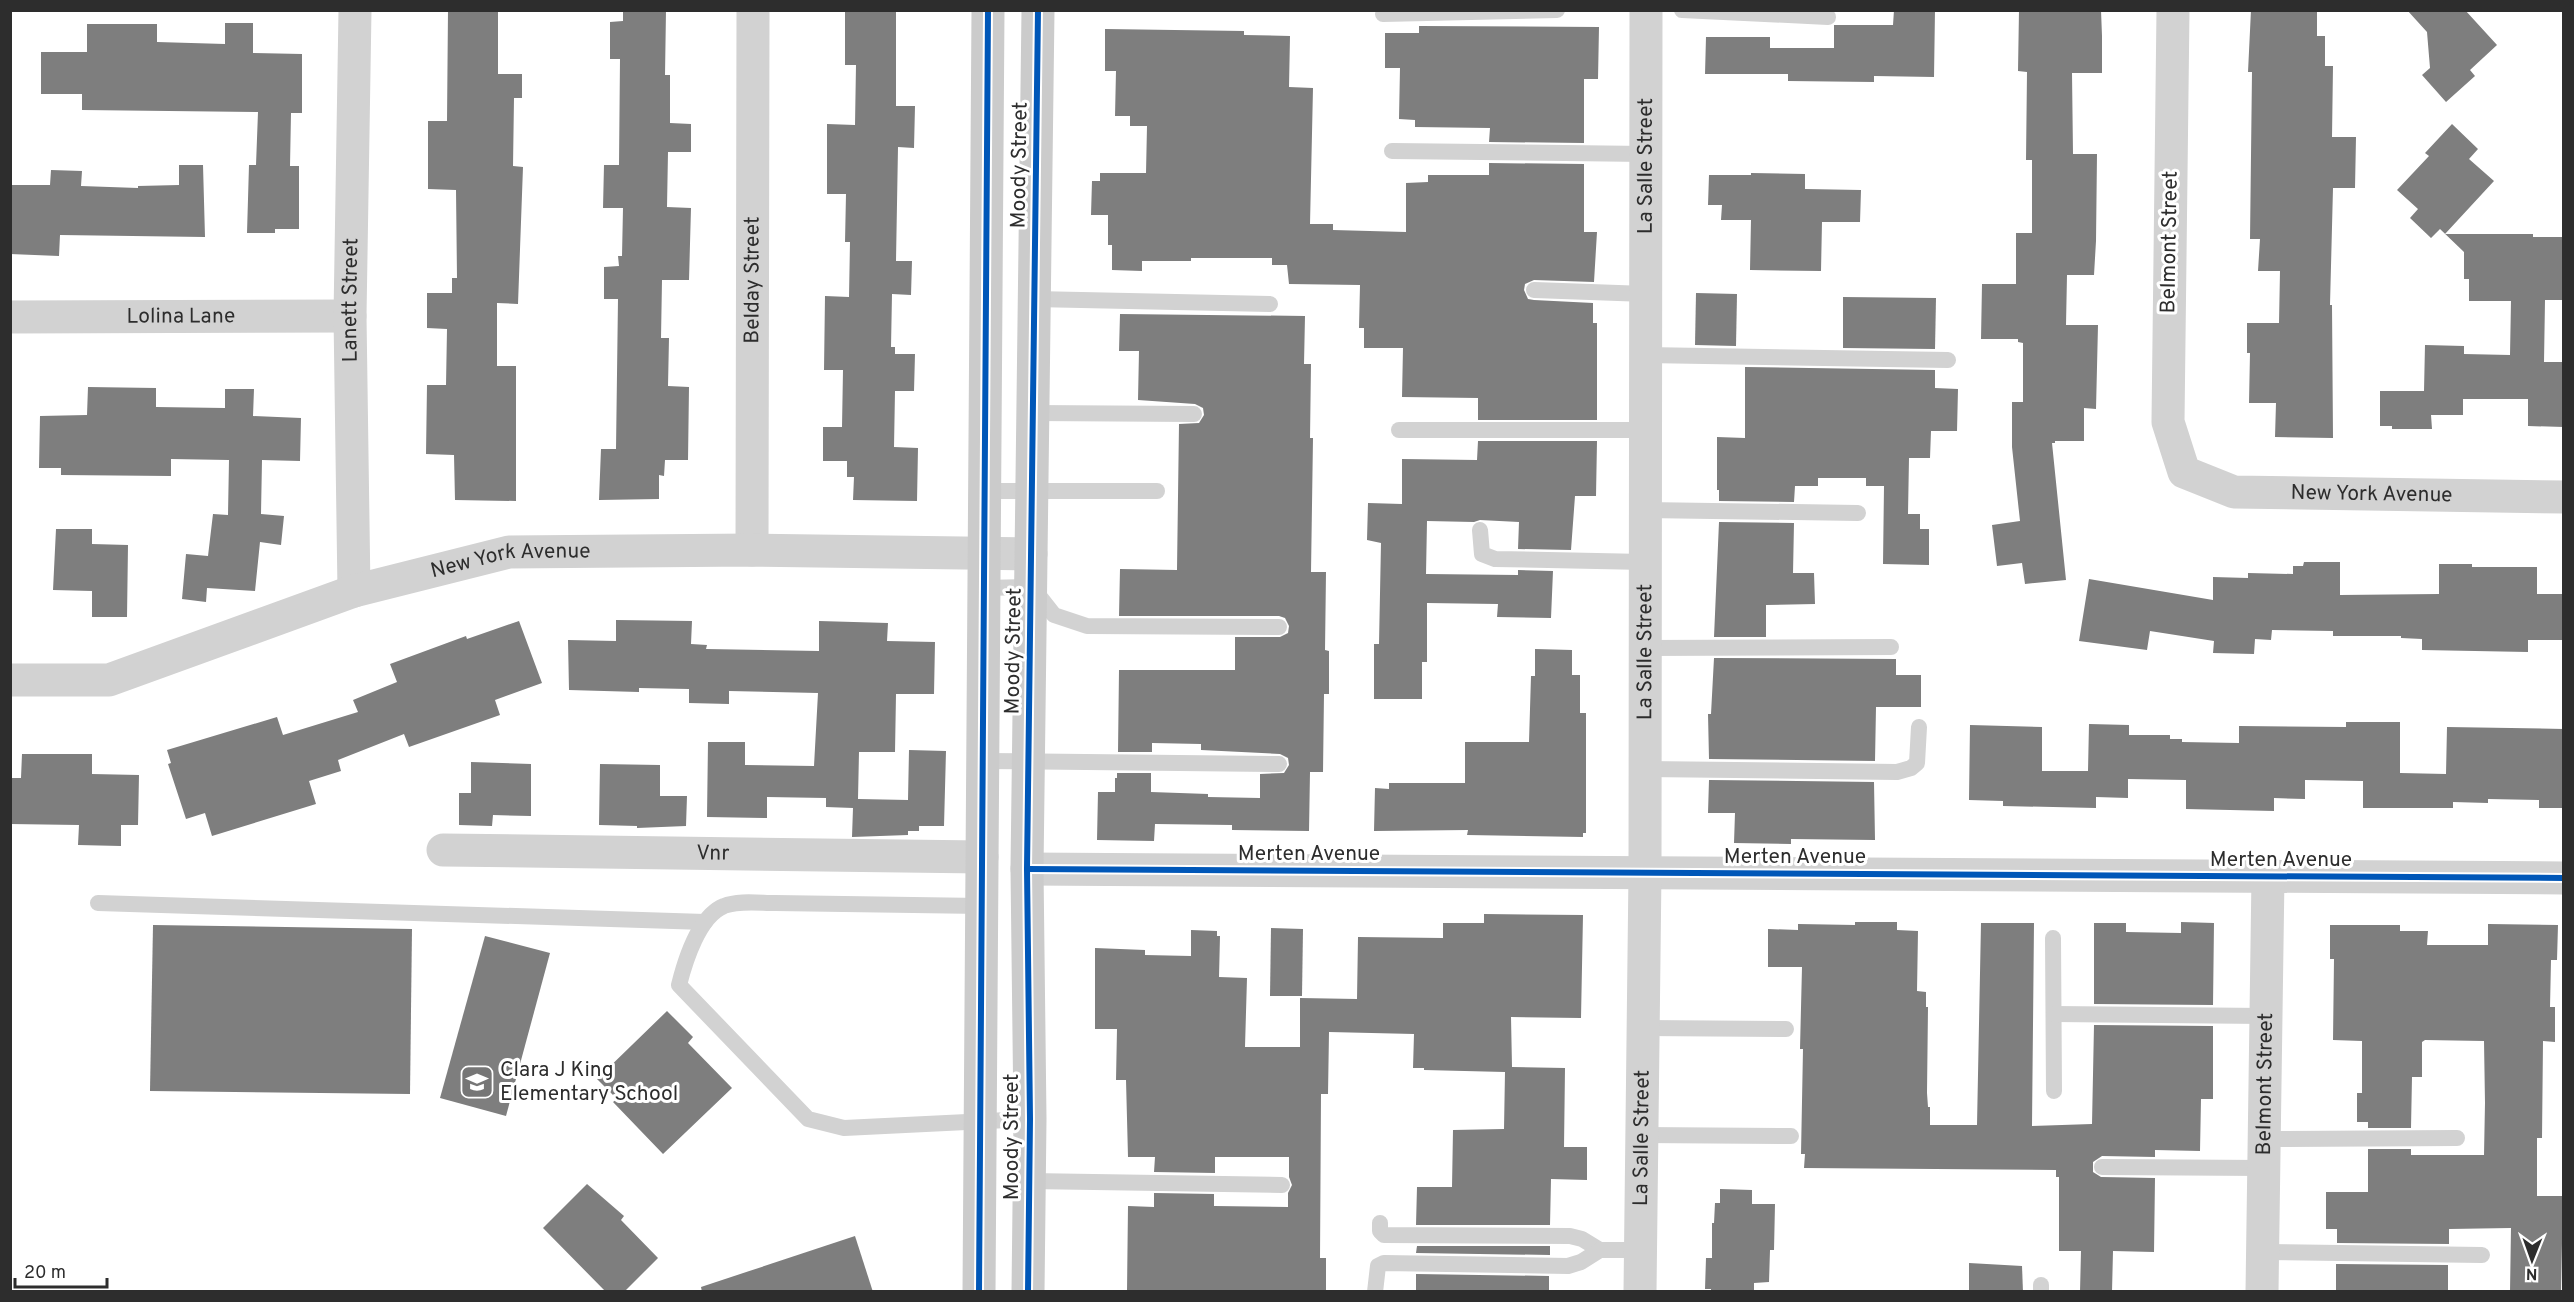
<svg xmlns="http://www.w3.org/2000/svg" width="2574" height="1302" font-family="Overpass,sans-serif">
	<style>
		.building { fill: #7e7e7e }
		.lines { fill: none; stroke-linecap: round; stroke-linejoin: round }
		.service { stroke: #d2d2d2; stroke-width: 16 }
		.minor { stroke: #d2d2d2; stroke-width: 33 }
		.secondary { stroke: #cbcbcb; stroke-width: 33 }
		.cycleway-casing { stroke: #fff; stroke-width: 10 }
		.cycleway { stroke: #0057b8; stroke-width: 6 }
		.labels { text-anchor: middle; dominant-baseline: central; stroke-width: 6; stroke-linejoin: round; paint-order: stroke }
		.street-label { font-size: 21px; fill: #2d2d2d; stroke: #fff }
		.poi-label { font-size: 21px; fill: #2d2d2d; stroke: #fff; text-anchor: start }
	</style>
	<rect width="100%" height="100%" fill="#fff"/>
	<g class="building">
		<polygon points="448,10 498,10 498,74 522,74 522,98 514,98 513,166 523,167 518,304 497,303 497,366 516,366 516,501 455,500 454,455 426,454 427,385 446,385 447,329 427,328 427,293 452,293 452,278 457,278 456,190 428,189 428,121 447,121"/>
		<polygon points="623,10 666,10 665,75 670,75 670,123 691,124 691,152 668,152 667,207 691,208 689,280 662,280 661,338 669,338 668,386 689,387 688,460 665,460 664,476 659,475 659,499 599,500 601,449 616,449 618,299 604,299 604,267 619,266 618,256 622,256 623,208 603,208 604,165 619,165 620,59 610,59 610,22 623,21"/>
		<polygon points="845,10 896,10 896,106 915,106 914,148 898,147 896,261 912,261 911,295 892,294 891,347 895,347 895,354 915,354 914,391 895,391 894,447 918,448 917,501 853,500 854,477 847,477 847,461 823,461 823,427 842,427 843,370 824,370 825,296 849,297 850,242 845,242 846,194 827,194 827,124 855,125 856,65 845,65"/>
		<polygon points="1894,10 1935,10 1934,77 1874,76 1874,82 1788,81 1788,74 1705,74 1706,37 1770,37 1770,48 1834,48 1834,25 1893,25"/>
		<polygon points="2019,10 2101,10 2102,36 2102,73 2072,73 2073,154 2097,154 2096,241 2094,275 2067,275 2066,325 2098,325 2096,409 2084,408 2084,441 2055,441 2055,443 2052,443 2066,580 2025,584 2022,563 1997,566 1992,525 2020,521 2012,447 2012,402 2023,402 2023,343 2018,342 2018,339 1981,339 1982,284 2016,284 2016,233 2032,233 2032,160 2026,160 2027,72 2018,71"/>
		<polygon points="2251,10 2317,10 2317,36 2325,36 2325,66 2333,66 2332,137 2356,137 2355,188 2333,188 2330,305 2332,305 2333,438 2275,437 2276,403 2249,403 2250,353 2247,353 2247,323 2279,323 2280,271 2258,271 2260,239 2250,239 2252,72 2248,72"/>
		<polygon points="2407,10 2465,10 2497,45 2470,70 2475,76 2446,102 2422,75 2430,68 2427,32"/>
		<polygon points="225,23 253,23 253,53 302,54 302,113 291,113 290,166 299,166 299,229 275,229 275,233 247,233 249,165 256,165 258,112 82,110 82,94 41,94 41,52 87,52 87,24 157,24 157,42 225,44"/>
		<polygon points="1419,26 1599,27 1598,79 1584,79 1584,143 1489,142 1490,128 1415,127 1415,120 1399,119 1400,68 1385,68 1385,33 1419,33"/>
		<polygon points="1105,29 1244,31 1244,35 1290,36 1289,87 1313,88 1310,224 1333,224 1333,230 1406,232 1406,183 1428,182 1428,175 1489,175 1489,163 1584,164 1584,232 1597,232 1594,282 1534,280 1525,284 1524,290 1528,299 1534,300 1593,303 1593,323 1597,323 1597,420 1478,420 1478,398 1402,397 1403,348 1364,348 1364,328 1359,328 1360,285 1289,284 1287,265 1272,265 1272,258 1191,258 1191,261 1142,261 1142,271 1112,270 1112,245 1108,245 1108,215 1091,215 1092,181 1100,181 1100,173 1146,173 1147,126 1130,126 1130,116 1115,116 1116,71 1105,71"/>
		<polygon points="2452,124 2478,149 2469,159 2494,181 2445,234 2533,234 2533,237 2564,237 2564,300 2545,300 2544,362 2564,362 2564,427 2528,426 2528,399 2463,399 2463,415 2431,415 2432,429 2392,429 2392,426 2380,426 2380,391 2424,391 2425,345 2464,346 2464,354 2510,355 2511,301 2469,301 2469,279 2464,279 2464,252 2440,229 2431,238 2410,218 2418,209 2397,190 2429,156 2425,153"/>
		<polygon points="179,165 203,165 205,237 60,235 59,256 10,254 10,185 50,185 51,170 82,171 81,186 138,188 138,186 179,185"/>
		<polygon points="1751,173 1805,174 1805,189 1861,190 1860,222 1822,222 1821,271 1750,270 1751,220 1721,220 1722,205 1708,205 1709,175 1751,175"/>
		<polygon points="1696,293 1737,294 1736,346 1695,345"/>
		<polygon points="1843,297 1936,298 1935,349 1843,348"/>
		<polygon points="1120,314 1305,316 1304,364 1311,364 1310,438 1313,438 1311,572 1326,572 1325,650 1329,651 1329,694 1324,694 1323,772 1310,772 1309,831 1232,830 1232,825 1155,824 1154,841 1097,840 1098,792 1115,792 1115,778 1117,778 1117,773 1151,773 1151,792 1208,794 1208,797 1260,798 1260,774 1284,773 1289,765 1288,758 1280,754 1201,750 1201,744 1152,743 1152,752 1118,752 1119,670 1235,670 1235,637 1280,637 1288,633 1289,626 1285,618 1279,616 1119,616 1120,569 1177,570 1179,424 1199,423 1204,415 1203,408 1195,404 1138,400 1139,351 1119,351"/>
		<polygon points="1745,367 1935,370 1935,388 1958,389 1957,431 1931,431 1930,458 1909,458 1908,514 1920,514 1920,529 1929,529 1929,565 1883,564 1884,486 1866,486 1866,478 1818,478 1818,486 1795,486 1794,502 1719,501 1719,490 1717,490 1717,437 1745,438"/>
		<polygon points="88,387 156,388 156,407 225,408 225,389 254,389 253,416 301,418 300,461 262,460 261,514 284,516 281,545 260,542 255,591 207,588 206,602 182,599 186,554 208,556 213,514 228,515 229,460 171,459 171,476 61,475 61,468 39,468 40,416 87,415"/>
		<polygon points="1478,441 1597,441 1596,496 1575,496 1571,550 1518,549 1519,522 1480,520 1474,522 1427,521 1426,574 1518,575 1518,570 1553,571 1551,618 1497,617 1498,604 1427,603 1427,662 1422,662 1422,699 1374,699 1374,644 1379,644 1381,543 1367,540 1368,503 1402,504 1402,459 1477,460"/>
		<polygon points="1719,522 1794,523 1793,573 1814,573 1815,604 1766,605 1766,637 1714,637"/>
		<polygon points="56,529 92,529 92,544 128,545 127,617 92,617 92,591 53,590"/>
		<polygon points="2304,562 2340,562 2340,595 2439,594 2439,564 2472,564 2472,567 2537,567 2537,594 2564,594 2564,640 2528,640 2528,652 2422,650 2422,639 2401,638 2401,636 2333,636 2333,631 2272,630 2271,640 2255,639 2254,654 2213,653 2214,641 2150,631 2147,650 2079,641 2089,579 2213,600 2213,577 2248,578 2248,573 2293,574 2293,566 2303,566"/>
		<polygon points="616,620 692,621 691,644 707,645 706,649 819,651 819,621 888,623 887,641 935,642 934,694 896,694 895,752 859,752 858,799 908,800 909,750 946,751 944,826 919,826 919,831 908,831 908,835 852,837 853,808 826,807 826,798 767,797 767,818 707,817 708,742 745,742 745,765 814,766 818,693 729,691 729,704 689,703 689,689 639,688 639,692 569,690 568,640 616,641"/>
		<polygon points="519,621 542,683 495,700 500,715 409,747 404,734 338,760 341,771 309,781 316,804 212,836 205,813 186,819 168,764 171,763 167,750 277,717 283,735 358,712 353,700 397,682 390,664 466,636 467,639"/>
		<polygon points="1535,649 1572,650 1572,675 1580,675 1580,713 1586,713 1586,833 1583,833 1583,837 1467,835 1468,830 1374,831 1375,788 1389,789 1389,783 1465,783 1465,742 1529,742 1531,676 1535,676"/>
		<polygon points="1714,658 1896,659 1896,675 1921,675 1921,707 1876,707 1875,761 1709,759 1708,714 1711,714"/>
		<polygon points="2346,722 2400,722 2400,773 2446,774 2447,727 2564,729 2564,808 2539,808 2539,800 2488,799 2488,803 2453,802 2453,808 2363,808 2363,781 2305,780 2305,799 2274,798 2274,811 2186,809 2186,780 2128,779 2128,798 2096,797 2096,808 2003,806 2003,801 1969,800 1970,725 2042,727 2042,771 2088,771 2089,724 2129,725 2129,735 2170,735 2170,739 2182,739 2182,742 2239,743 2239,726 2346,727"/>
		<polygon points="22,754 92,754 92,774 139,775 138,825 121,825 121,846 78,845 79,825 10,824 10,778 21,778"/>
		<polygon points="471,762 531,764 531,816 493,815 492,826 459,825 459,793 471,793"/>
		<polygon points="600,764 660,765 660,796 687,796 686,826 637,828 637,826 599,825"/>
		<polygon points="1709,780 1874,782 1875,840 1791,839 1791,844 1734,843 1735,813 1708,813"/>
		<polygon points="1484,914 1583,915 1581,1018 1511,1017 1512,1067 1565,1068 1564,1147 1587,1147 1587,1180 1551,1179 1550,1225 1416,1225 1417,1187 1452,1187 1453,1130 1504,1129 1505,1072 1424,1070 1424,1068 1413,1068 1414,1034 1329,1032 1328,1094 1321,1094 1320,1258 1326,1258 1326,1292 1127,1292 1128,1206 1154,1207 1154,1193 1214,1194 1214,1206 1288,1207 1288,1193 1292,1185 1289,1177 1289,1157 1215,1157 1215,1173 1154,1172 1155,1157 1128,1157 1126,1080 1116,1080 1117,1029 1095,1029 1095,948 1145,950 1145,955 1191,956 1191,930 1217,931 1217,936 1220,936 1219,977 1247,978 1245,1047 1300,1047 1300,998 1357,999 1358,937 1443,938 1443,923 1484,923"/>
		<polygon points="1855,922 1897,922 1897,930 1918,931 1917,991 1926,992 1926,1007 1928,1007 1927,1093 1928,1107 1930,1107 1930,1125 1977,1125 1981,923 2034,923 2032,1126 2092,1124 2094,1025 2213,1026 2213,1099 2201,1099 2200,1151 2155,1150 2155,1157 2102,1156 2093,1162 2093,1172 2101,1177 2155,1178 2154,1252 2113,1251 2112,1292 2080,1292 2081,1251 2059,1251 2059,1177 2056,1177 2056,1170 1804,1168 1805,1154 1801,1154 1803,1049 1800,1049 1802,967 1768,967 1768,929 1798,930 1798,924 1855,925"/>
		<polygon points="2181,922 2214,923 2213,1005 2094,1004 2094,923 2126,923 2126,932 2181,933"/>
		<polygon points="2488,924 2558,925 2557,960 2551,960 2550,1007 2555,1007 2555,1042 2543,1041 2542,1138 2537,1138 2537,1196 2563,1196 2561,1292 2510,1292 2511,1228 2449,1229 2449,1244 2337,1243 2337,1229 2326,1229 2326,1192 2368,1192 2368,1149 2411,1149 2411,1155 2484,1155 2485,1103 2484,1041 2425,1040 2422,1042 2422,1077 2412,1077 2411,1128 2368,1128 2368,1122 2357,1122 2357,1093 2362,1093 2362,1041 2333,1040 2334,959 2330,959 2330,925 2400,925 2400,931 2428,931 2427,945 2488,945"/>
		<polygon points="153,925 412,929 410,1094 150,1091"/>
		<polygon points="1271,928 1303,929 1302,996 1270,996"/>
		<polygon points="485,936 550,953 506,1116 440,1098"/>
		<polygon points="667,1011 693,1037 688,1043 732,1088 663,1154 613,1102 617,1099 597,1079"/>
		<polygon points="587,1184 624,1216 621,1220 658,1258 624,1292 606,1292 543,1228"/>
		<polygon points="1720,1189 1752,1190 1752,1204 1775,1204 1774,1250 1770,1250 1769,1282 1754,1283 1754,1292 1711,1292 1711,1289 1705,1289 1706,1258 1712,1258 1712,1223 1714,1223 1715,1203 1720,1203"/>
		<polygon points="855,1236 873,1292 702,1292 701,1287"/>
		<polygon points="1417,1246 1550,1246 1550,1255 1416,1253"/>
		<polygon points="1969,1263 2022,1266 2023,1292 1969,1290"/>
		<polygon points="2336,1264 2448,1265 2448,1292 2336,1292"/>
		<polygon points="1416,1274 1549,1276 1549,1292 1416,1292"/>
	</g>
	<g class="lines">
		<g class="service">
			<polyline points="1682,10 1828,17"/>
			<polyline points="1383,14 1557,10"/>
			<polyline points="1392,151 1646,154"/>
			<polyline points="1534,290 1646,294"/>
			<polyline points="1034,299 1270,304"/>
			<polyline points="1645,355 1948,360"/>
			<polyline points="1033,413 1194,414"/>
			<polyline points="1399,430 1645,430"/>
			<polyline points="985,491 1157,491"/>
			<polyline points="1645,510 1858,513"/>
			<polyline points="1480,530 1482,554 1495,559 1645,562"/>
			<polyline points="984,588 1032,587 1054,615 1087,626 1279,627"/>
			<polyline points="1645,648 1891,647"/>
			<polyline points="983,761 1279,764"/>
			<polyline points="1645,769 1897,772 1911,768 1917,763 1919,727"/>
			<polyline points="98,903 705,922"/>
			<path d="M982,906L775,903C760,903 738,900 724,906C699,916 685,961 679,985L808,1119L844,1128L1030,1119"/>
			<polyline points="2053,938 2054,1091"/>
			<polyline points="2054,1014 2265,1016"/>
			<polyline points="1643,1028 1786,1029"/>
			<polyline points="1642,1135 1791,1136"/>
			<polyline points="2264,1139 2457,1138"/>
			<polyline points="2102,1167 2263,1168"/>
			<polyline points="1029,1181 1282,1185"/>
			<polyline points="1380,1223 1380,1231 1384,1235 1570,1236 1582,1239 1600,1250"/>
			<polyline points="2262,1252 2482,1255"/>
			<polyline points="1375,1292 1378,1266 1384,1263 1568,1266 1581,1262 1600,1250 1640,1250"/>
			<polyline points="2041,1292 2041,1285"/>
		</g>
		<g class="minor">
			<path id="s1" d="M2173,10L2168,422L2184,472L2234,492L2564,497"/>
			<path id="s2" d="M10,317L350,316"/>
			<path id="s3" d="M752,550L753,10"/>
			<path id="s4" d="M354,591L350,316L355,10"/>
			<path id="s5" d="M10,680H109L354,591L509,552L752,550L1031,554"/>
			<path id="s6" d="M443,850L982,857"/>
			<polyline points="1027,869 2564,878"/>
			<path id="s7" d="M1640,1292L1645,872L1646,10"/>
			<path id="s8" d="M2262,1292L2268,876"/>
		</g>
		<g class="secondary">
			<polyline points="979,1292 988,10"/>
			<polyline points="1028,1292 1030,1119 1027,869 1038,10"/>
		</g>
		<g class="cycleway-casing">
			<g id="cycleway">
				<polyline points="1027,869 2564,878"/>
				<polyline points="979,1292 988,10"/>
				<polyline points="1028,1292 1030,1119 1027,869 1038,10"/>
			</g>
		</g>
		<use href="#cycleway" class="cycleway"/>
	</g>
	<defs>
		<g id="school-square" transform="scale(1.725)"><rect x="-9" y="-9" width="18" height="18" rx="4" fill="#767676" stroke="#fff"/><path d="M0-5L7-2L0 1L-7-2ZM-4 1L0 2.5L4 1V4Q0 6-4 4Z" fill="#fff"/></g>
	</defs>
	<g fill-rule="evenodd">
		<use href="#school-square" x="477" y="1082"/>
	</g>
	<g class="labels">
		<g class="street-label">
			<text transform="translate(1020 165) rotate(-89)">Moody Street</text>
			<text stroke="none"><textPath href="#s7" startOffset="1126">La Salle Street</textPath></text>
			<text transform="translate(2170 242) rotate(-89)">Belmont Street</text>
			<text stroke="none"><textPath href="#s3" startOffset="270">Belday Street</textPath></text>
			<text stroke="none"><textPath href="#s4" startOffset="291">Lanett Street</textPath></text>
			<text stroke="none"><textPath href="#s2" startOffset="171">Lolina Lane</textPath></text>
			<text stroke="none"><textPath href="#s1" startOffset="656">New York Avenue</textPath></text>
			<text stroke="none"><textPath href="#s5" startOffset="520">New York Avenue</textPath></text>
			<text transform="translate(1014 651) rotate(-89)">Moody Street</text>
			<text stroke="none"><textPath href="#s7" startOffset="640">La Salle Street</textPath></text>
			<text stroke="none"><textPath href="#s6" startOffset="270">Vnr</textPath></text>
			<text x="1309" y="854">Merten Avenue</text>
			<text x="1795" y="857">Merten Avenue</text>
			<text x="2281" y="860">Merten Avenue</text>
			<text stroke="none"><textPath href="#s8" startOffset="208">Belmont Street</textPath></text>
			<text transform="translate(1012 1137) rotate(-90)">Moody Street</text>
			<text stroke="none"><textPath href="#s7" startOffset="154">La Salle Street</textPath></text>
		</g>
		<g class="poi-label">
			<text x="500" y="1070">Clara J King<tspan x="500" dy="24">Elementary School</tspan></text>
		</g>
	</g>
	<rect width="2574" height="1302" fill="none" stroke="#2d2d2d" stroke-width="24"/>
	<g transform="translate(2532 1260) rotate(181)" stroke="#ffffff" stroke-width="4.5" paint-order="stroke">
	<path d="M0-4.5L10 22L0 15L-10 22Z" fill="#2d2d2d"/>
	<text y="-9" font-size="16" font-weight="bold" text-anchor="middle" fill="#2d2d2d">N</text>
	</g>
	<path d="M15 1278v9h92v-9" fill="none" stroke="#2d2d2d" stroke-width="3"/>
	<text x="24" y="1278" font-size="18" fill="#2d2d2d" stroke="#ffffff" stroke-width="4.5" paint-order="stroke">20 m</text>
</svg>
